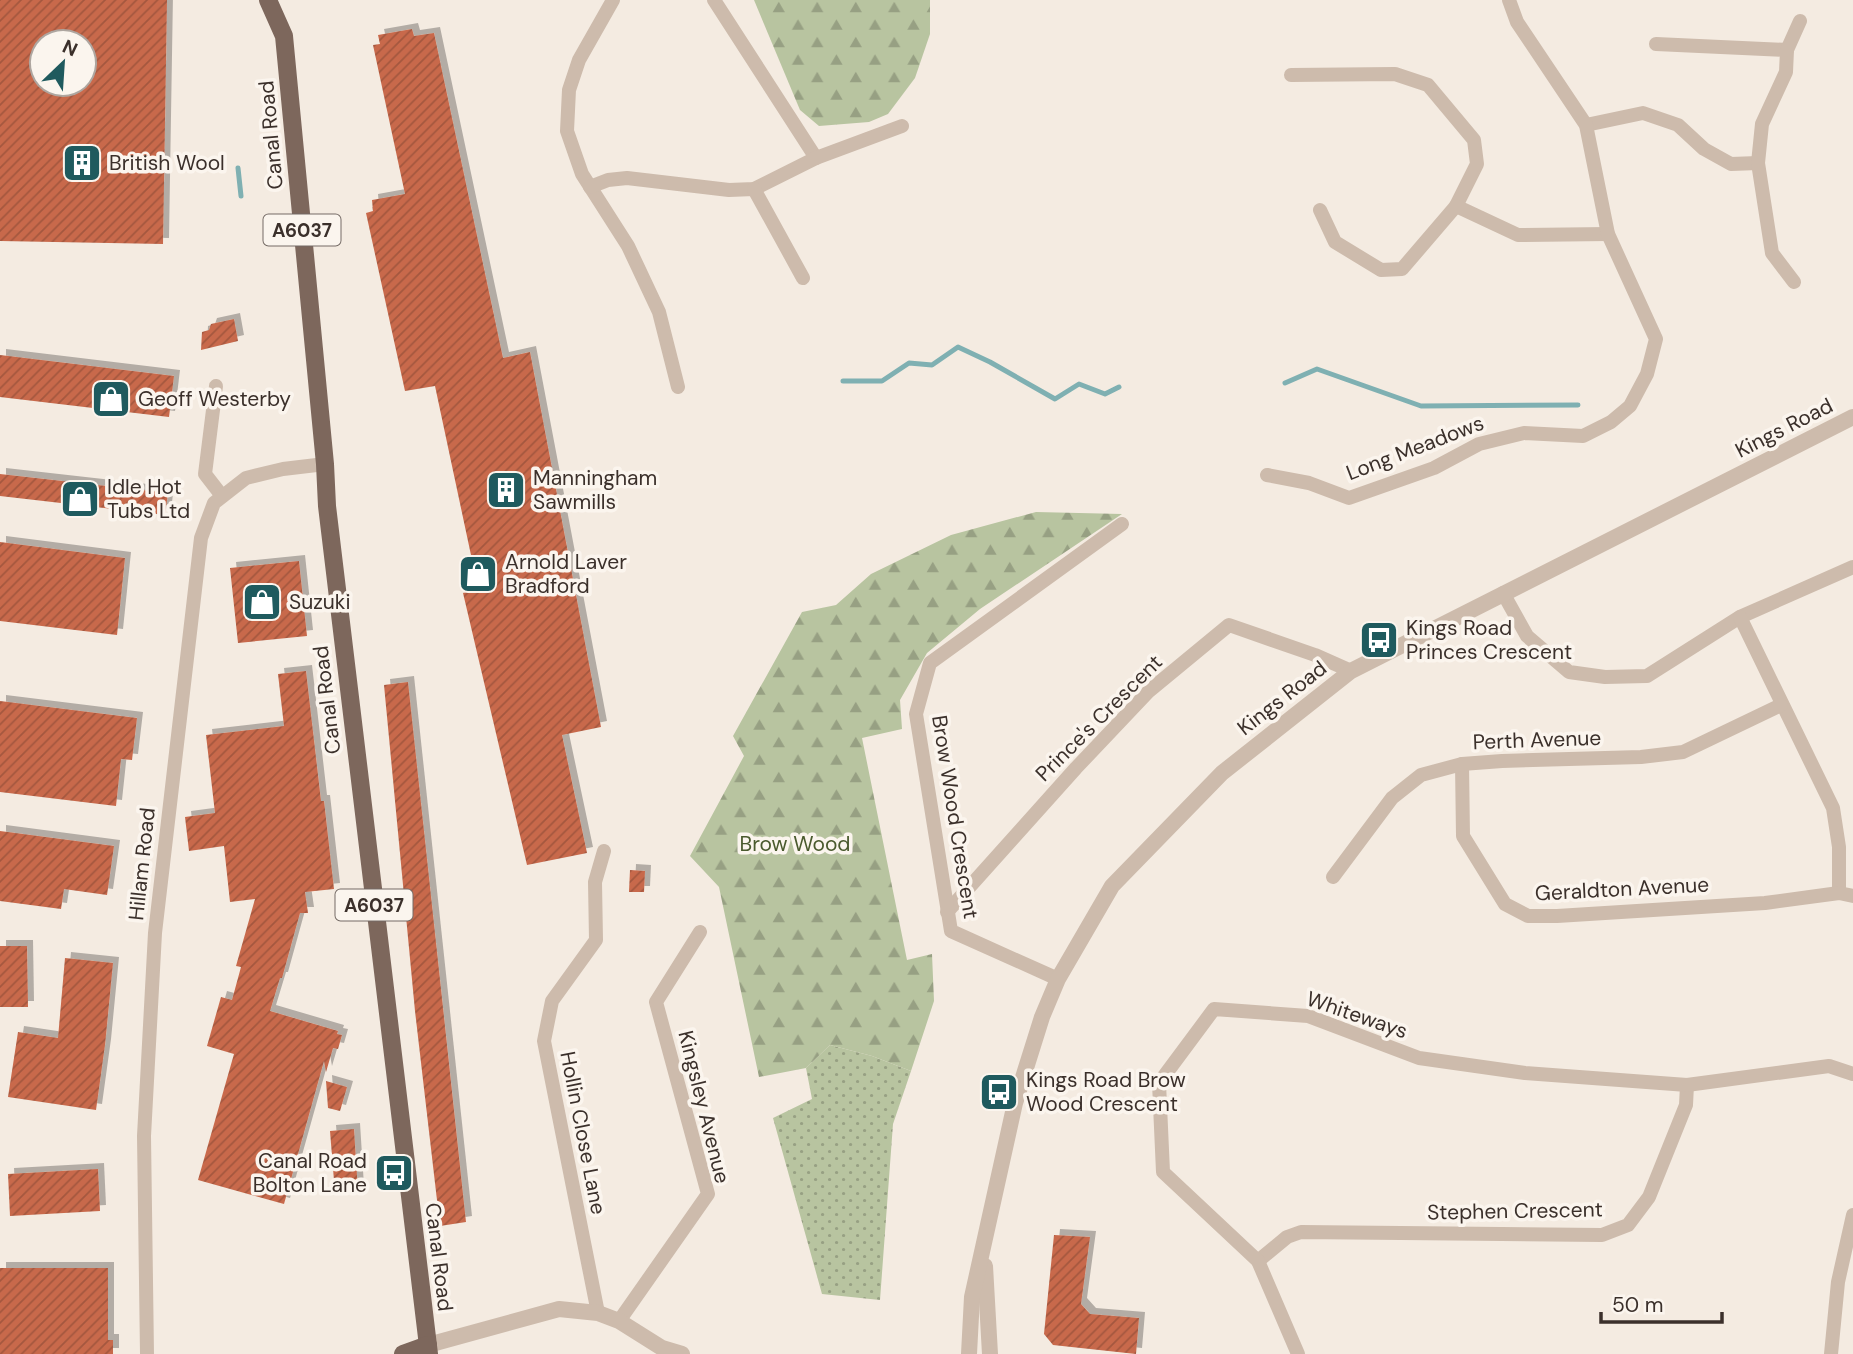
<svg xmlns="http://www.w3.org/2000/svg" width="1853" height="1354" font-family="'DM Sans',sans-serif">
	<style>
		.grass { fill: url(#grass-dots) }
		.forest { fill: url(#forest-firs) }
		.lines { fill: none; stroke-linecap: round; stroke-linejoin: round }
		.stream { stroke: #7fb0b2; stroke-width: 5 }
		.building { fill: url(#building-hatch); fill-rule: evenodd; filter: url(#shadow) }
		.minor { stroke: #cdbbac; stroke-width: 14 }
		.tertiary { stroke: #cdbbac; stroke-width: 16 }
		.primary { stroke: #7d675c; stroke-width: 18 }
		.labels { text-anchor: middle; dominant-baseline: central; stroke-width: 7; stroke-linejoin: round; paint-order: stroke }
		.shield { fill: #fbf5ee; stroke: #756b66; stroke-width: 2 }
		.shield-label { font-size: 19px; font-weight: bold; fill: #3b302b }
		.street-label { font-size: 21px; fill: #3b302b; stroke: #fbf5ee }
		.poi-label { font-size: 21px; fill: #3b302b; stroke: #fbf5ee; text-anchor: start }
		.park-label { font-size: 21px; fill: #4a5a2e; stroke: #fbf5ee }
	</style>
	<defs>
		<pattern id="grass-dots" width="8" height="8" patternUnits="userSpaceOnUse" patternTransform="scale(1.75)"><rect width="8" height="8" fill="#b8c4a0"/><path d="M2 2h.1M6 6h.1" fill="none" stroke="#97a083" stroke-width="1.8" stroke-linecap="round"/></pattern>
		<pattern id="forest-firs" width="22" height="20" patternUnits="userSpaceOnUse" patternTransform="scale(1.75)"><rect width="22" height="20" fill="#b8c4a0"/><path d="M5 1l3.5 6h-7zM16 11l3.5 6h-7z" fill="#97a083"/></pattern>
		<pattern id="building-hatch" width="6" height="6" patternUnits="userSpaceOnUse" patternTransform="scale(1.75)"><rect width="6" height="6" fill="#c8694b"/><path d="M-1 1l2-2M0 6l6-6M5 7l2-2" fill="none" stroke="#a4573f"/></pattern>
		<filter id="shadow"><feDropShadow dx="6" dy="-6" stdDeviation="0" flood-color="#0004"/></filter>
	</defs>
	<rect width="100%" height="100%" fill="#f4ebe1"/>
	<polygon class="grass" points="830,1045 872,1056 911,1071 893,1124 880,1300 822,1294 773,1118 812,1099 806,1068"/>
	<g class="forest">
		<polygon points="754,0 930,0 930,34 915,78 888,114 869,122 819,126 800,110"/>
		<polygon points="1036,512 1122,514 980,609 927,653 900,700 902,729 862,738 907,960 932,954 934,1001 911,1071 872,1056 830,1045 806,1068 759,1077 719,887 690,856 744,756 733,736 802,612 836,605 871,574 951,535"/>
	</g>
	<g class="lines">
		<g class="stream">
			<polyline points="238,168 241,196"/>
			<polyline points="843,381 882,381 909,363 932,365 958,347 990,362 1055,399 1079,384 1105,394 1119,387"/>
			<polyline points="1285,383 1317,369 1421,406 1578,405"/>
		</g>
	</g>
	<g class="building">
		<path d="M0,0H167L163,244L0,241ZM42,42H84V84H42Z"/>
		<polygon points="412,29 414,36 434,33 503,358 530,352 601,727 562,735 587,853 527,865 463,593 478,588 435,386 405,391 366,213 373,211 372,200 405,194 373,45 380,44 378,35"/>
		<polygon points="234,319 238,341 201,350 202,332 209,330 211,324"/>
		<polygon points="0,355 174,376 169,417 0,397"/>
		<polygon points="0,474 168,493 165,515 0,496"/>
		<polygon points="0,542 125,558 117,635 0,621"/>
		<polygon points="299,561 307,636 238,643 230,568"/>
		<polygon points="306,671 321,801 324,801 334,889 305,892 308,913 300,913 282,978 280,978 270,1011 338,1031 337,1034 342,1035 338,1049 333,1048 326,1072 324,1061 284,1204 198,1180 234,1054 207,1046 221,997 232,1000 241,967 236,966 255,899 230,902 224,846 189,851 185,817 215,813 206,735 284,726 278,674"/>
		<polygon points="408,682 466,1222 440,1226 415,1011 384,685"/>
		<polygon points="0,701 137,718 132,760 121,759 116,806 0,792"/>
		<polygon points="0,831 114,846 107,895 64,889 61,909 0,901"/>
		<polygon points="630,870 645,871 644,892 629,892"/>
		<polygon points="0,946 27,946 28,1007 0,1007"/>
		<polygon points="65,958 113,963 105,1045 96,1110 8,1097 18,1032 58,1038"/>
		<polygon points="326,1081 347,1087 340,1111 328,1108"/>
		<polygon points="354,1129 358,1192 335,1193 330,1131"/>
		<polygon points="98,1169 100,1211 10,1216 8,1174"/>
		<polygon points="1054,1235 1090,1237 1081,1304 1090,1314 1139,1318 1136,1354 1053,1345 1044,1334"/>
		<polygon points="0,1268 108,1268 108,1340 113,1340 113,1354 0,1354"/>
	</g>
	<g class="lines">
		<g class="minor">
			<polyline points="613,0 579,60 569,90 567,131 582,174 628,246 659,312 678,387"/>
			<polyline points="714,0 816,158"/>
			<polyline points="1656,44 1787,50"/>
			<polyline points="1291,75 1395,74 1428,85 1474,140 1477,164 1456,206"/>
			<polyline points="1586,125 1643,113 1678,125 1704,149 1731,164 1758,163"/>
			<polyline points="590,187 608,180 627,178 729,190 754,189 816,158 902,126"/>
			<polyline points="754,189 803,278"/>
			<polyline points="1320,210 1335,242 1381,270 1402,269 1456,206 1518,235 1608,234"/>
			<polyline points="1794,282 1772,253 1758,163 1762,124 1786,72 1787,50 1800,21"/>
			<polyline points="216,386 205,474 222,496"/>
			<polyline points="1267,475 1309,483 1349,498 1434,468 1479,444 1524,433 1583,436 1611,422 1630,406 1647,374 1656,339 1608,234 1586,125 1517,22 1509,0"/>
			<polyline points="1503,593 1527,636 1569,672 1605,677 1647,676 1740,617 1853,567"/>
			<polyline points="1740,617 1833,808 1839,847 1839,893"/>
			<polyline points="1462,764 1463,836 1505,904 1528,916 1557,916 1765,903 1839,893 1853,896"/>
			<polyline points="1333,877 1392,798 1421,775 1462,764 1502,761 1641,757 1683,752 1781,705"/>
			<polyline points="947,912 1076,768 1149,691 1229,625 1315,655 1351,671"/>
			<polyline points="1058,979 951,931 916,714 930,663 1122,524"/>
			<polyline points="1258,1261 1287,1237 1301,1232 1602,1235 1628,1225 1649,1197 1686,1105 1687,1085"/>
			<polyline points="598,1313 544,1041 552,1001 596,940 595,882 604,851"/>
			<polyline points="619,1321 708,1194 656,1002 700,932"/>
			<polyline points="147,1354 144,1136 155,933 201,538 214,503 246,478 283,469 325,464"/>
			<polyline points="1298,1354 1258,1261 1163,1172 1159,1083 1214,1009 1308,1016 1419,1058 1525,1073 1687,1085 1829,1066 1853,1074"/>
			<polyline points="1831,1354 1838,1282 1853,1215"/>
		</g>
		<g class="tertiary">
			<polyline points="985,1266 990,1354"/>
			<polyline points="428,1345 559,1309 598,1313 619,1321 662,1348 682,1354"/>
			<polyline points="969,1354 972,1297 1015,1103 1042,1017 1058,979 1112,886 1222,773 1351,671 1853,417"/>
		</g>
		<g class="primary">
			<polyline points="268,0 284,36 325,464 327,506 429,1354"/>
			<polyline points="403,1354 428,1345"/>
		</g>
	</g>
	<defs>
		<g id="building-square" transform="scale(2.0125)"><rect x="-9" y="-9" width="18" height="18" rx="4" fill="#1f5a5e" stroke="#fbf5ee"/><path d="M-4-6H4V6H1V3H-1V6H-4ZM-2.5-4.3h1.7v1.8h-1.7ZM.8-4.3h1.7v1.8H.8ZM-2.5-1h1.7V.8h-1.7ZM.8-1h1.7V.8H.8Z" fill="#fff"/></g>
		<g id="shop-square" transform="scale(2.0125)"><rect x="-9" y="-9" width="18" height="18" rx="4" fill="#1f5a5e" stroke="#fbf5ee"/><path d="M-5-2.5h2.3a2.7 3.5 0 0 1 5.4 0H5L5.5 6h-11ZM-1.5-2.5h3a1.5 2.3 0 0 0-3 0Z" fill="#fff"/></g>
		<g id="bus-square" transform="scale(2.0125)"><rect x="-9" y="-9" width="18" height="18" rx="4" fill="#1f5a5e" stroke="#fbf5ee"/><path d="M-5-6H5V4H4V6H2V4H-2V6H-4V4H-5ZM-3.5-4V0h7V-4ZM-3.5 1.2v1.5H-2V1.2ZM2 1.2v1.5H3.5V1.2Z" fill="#fff"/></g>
	</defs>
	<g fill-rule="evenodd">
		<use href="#building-square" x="82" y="163"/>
		<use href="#shop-square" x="111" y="399"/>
		<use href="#building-square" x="506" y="490"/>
		<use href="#shop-square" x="80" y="499"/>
		<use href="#shop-square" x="478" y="574"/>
		<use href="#shop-square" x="262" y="602"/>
		<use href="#bus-square" x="1379" y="640"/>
		<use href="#bus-square" x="999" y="1092"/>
		<use href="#bus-square" x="394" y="1173"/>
	</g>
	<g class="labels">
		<g class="shield">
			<rect x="263.5" y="214.5" width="77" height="31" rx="5"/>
			<rect x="335.5" y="889.5" width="77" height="31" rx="5"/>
		</g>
		<g class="shield-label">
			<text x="302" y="230">A6037</text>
			<text x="374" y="905">A6037</text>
		</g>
		<g class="street-label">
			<text transform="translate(271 135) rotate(-95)">Canal Road</text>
			<text transform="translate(1784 428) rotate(-27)">Kings Road</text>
			<text transform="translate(1415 448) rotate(-21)">Long Meadows</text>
			<text transform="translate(1282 698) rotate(-38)">Kings Road</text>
			<text transform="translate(327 700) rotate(-97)">Canal Road</text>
			<text transform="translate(1099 718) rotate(-45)">Prince's Crescent</text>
			<text transform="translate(1537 740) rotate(-2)">Perth Avenue</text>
			<text transform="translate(955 817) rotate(81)">Brow Wood Crescent</text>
			<text transform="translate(142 864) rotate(-84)">Hillam Road</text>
			<text transform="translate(1622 889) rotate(-3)">Geraldton Avenue</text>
			<text transform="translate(1357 1015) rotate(19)">Whiteways</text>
			<text transform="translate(704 1107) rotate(76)">Kingsley Avenue</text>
			<text transform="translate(583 1133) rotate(79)">Hollin Close Lane</text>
			<text transform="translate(1515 1211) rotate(-1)">Stephen Crescent</text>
			<text transform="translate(439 1257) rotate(83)">Canal Road</text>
		</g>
		<g class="poi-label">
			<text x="109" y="163">British Wool</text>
			<text x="138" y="399">Geoff Westerby</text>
			<text x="533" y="478">Manningham<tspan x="533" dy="24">Sawmills</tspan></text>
			<text x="107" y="487">Idle Hot<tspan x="107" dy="24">Tubs Ltd</tspan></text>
			<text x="505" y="562">Arnold Laver<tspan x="505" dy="24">Bradford</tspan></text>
			<text x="289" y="602">Suzuki</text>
			<text x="1406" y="628">Kings Road<tspan x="1406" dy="24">Princes Crescent</tspan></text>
			<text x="1026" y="1080">Kings Road Brow<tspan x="1026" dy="24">Wood Crescent</tspan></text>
			<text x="367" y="1161" text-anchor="end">Canal Road<tspan x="367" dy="24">Bolton Lane</tspan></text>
		</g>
		<g class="park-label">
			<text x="795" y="844">Brow Wood</text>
		</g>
	</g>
	<g transform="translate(63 63) rotate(25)"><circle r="33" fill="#fbf5ee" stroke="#aea6a0" stroke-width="2"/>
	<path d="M0-5L12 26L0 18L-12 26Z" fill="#1f5a5e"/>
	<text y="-10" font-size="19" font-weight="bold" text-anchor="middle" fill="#3b302b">N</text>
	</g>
	<path d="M1601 1312v10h121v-10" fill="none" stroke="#3b302b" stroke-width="3.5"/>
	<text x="1612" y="1312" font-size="21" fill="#3b302b" stroke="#fbf5ee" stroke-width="5" paint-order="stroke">50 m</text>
</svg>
